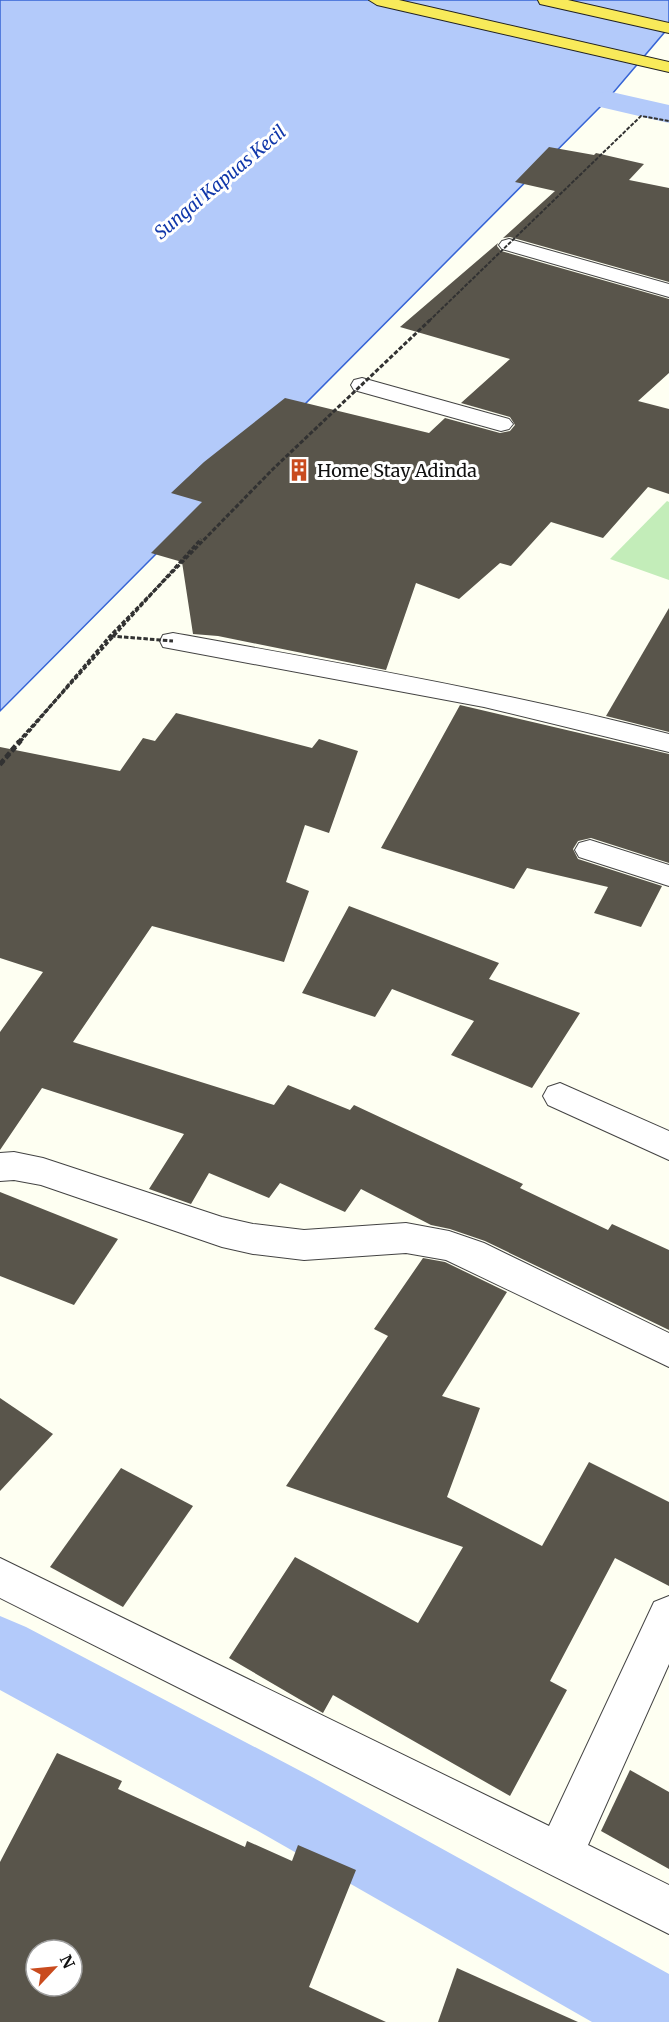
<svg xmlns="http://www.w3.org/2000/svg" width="669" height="2022" font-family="Merriweather,serif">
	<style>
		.green { fill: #c3edb9 }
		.water { fill: #b3cafa; stroke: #3664d5; stroke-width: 1.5 }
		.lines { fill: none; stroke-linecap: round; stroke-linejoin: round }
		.canal { fill: #b3cafa; fill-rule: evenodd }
		.building { fill: #59554b; fill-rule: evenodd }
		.minor-casing { stroke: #434343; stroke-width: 2 }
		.trunk-casing { stroke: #212121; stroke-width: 2 }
		.path-far1 { stroke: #323232; stroke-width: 3; stroke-dasharray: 4.5 2; stroke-linecap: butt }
		.path { stroke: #323232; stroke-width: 4; stroke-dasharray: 6 3; stroke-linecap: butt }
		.minor { fill: #fff; fill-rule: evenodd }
		.trunk { fill: #f8ea5a; fill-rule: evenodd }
		.path-bridge-far2 { stroke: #323232; stroke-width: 2; stroke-dasharray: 4 1.5; stroke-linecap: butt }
		.path-bridge-far1 { stroke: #323232; stroke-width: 3; stroke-dasharray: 4.5 2; stroke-linecap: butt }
		.path-bridge { stroke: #323232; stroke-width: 4; stroke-dasharray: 6 3; stroke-linecap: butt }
		.labels { text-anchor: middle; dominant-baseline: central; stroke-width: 6; stroke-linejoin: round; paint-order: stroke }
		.far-water-label { font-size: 18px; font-style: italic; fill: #1037aa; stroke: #fff }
		.far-poi-label { font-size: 18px; fill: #101010; stroke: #fff; text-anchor: start }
	</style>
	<rect width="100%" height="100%" fill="#fefff2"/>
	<polygon class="green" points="667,501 669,502 669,580 610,559"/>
	<polygon class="water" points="0,0 669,0 669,27 607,100 0,711"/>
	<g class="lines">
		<g class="canal">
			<polygon points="607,91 669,105 669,123 596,106 592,100 596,94"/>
			<polygon points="0,1616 26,1627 312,1777 669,1974 669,2022 592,2022 258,1831 0,1690"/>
		</g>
	</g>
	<g class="building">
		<polygon points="549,147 594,155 596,153 644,164 629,180 669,188 669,282 510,237 503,238 555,191 515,182"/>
		<polygon points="498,243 497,246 501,251 669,299 669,373 638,401 669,409 669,494 648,487 603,538 551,522 511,566 500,563 459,599 416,583 386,670 218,636 193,634 182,562 151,553 202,502 171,493 204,462 285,398 429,433 445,418 500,433 510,431 515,425 510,417 461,403 510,359 400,327"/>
		<polygon points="669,608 669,732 606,716"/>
		<polygon points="460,705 669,754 669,863 591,838 578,841 573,849 578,859 662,886 641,927 594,913 608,887 527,868 514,889 381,848"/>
		<polygon points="176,713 312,748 319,739 358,751 329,833 305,825 286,882 309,891 284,962 152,926 73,1042 274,1105 288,1085 350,1110 354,1105 523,1184 520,1188 608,1230 612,1224 669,1250 669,1330 485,1241 450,1229 431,1225 361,1189 345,1212 280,1183 269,1198 209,1173 191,1204 149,1189 184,1134 42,1088 0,1150 0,1032 43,972 0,958 0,747 120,771 143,738 155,741"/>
		<polygon points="349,906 499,963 489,979 580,1013 532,1088 451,1055 474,1021 392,989 375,1017 302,993"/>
		<polygon points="0,1192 118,1239 74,1305 0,1276"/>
		<polygon points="423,1258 445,1262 507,1292 442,1396 480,1408 447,1497 542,1546 589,1462 669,1502 669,1586 615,1558 550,1681 567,1690 510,1796 333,1695 323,1713 229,1658 295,1557 418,1623 463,1547 286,1486 388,1336 374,1329"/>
		<polygon points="0,1398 53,1434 0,1491"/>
		<polygon points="121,1468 193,1506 123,1607 50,1567"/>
		<path d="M57,1753L122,1781L118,1789L245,1847L247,1841L292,1861L298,1845L356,1870L309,1987L386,2022H0V1862ZM36,1950H72V1986H36Z"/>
		<polygon points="630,1770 669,1792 669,1869 601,1831"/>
		<polygon points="457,1968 578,2022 438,2022"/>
	</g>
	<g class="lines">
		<g class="minor-casing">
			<g id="minor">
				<polygon points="509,239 669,284 669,297 502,249 499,245 502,241"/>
				<polygon points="362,378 509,419 513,424 509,429 501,431 354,390 351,385 354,380"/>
				<path d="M173,633C339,663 505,692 669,734V752L484,707L163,647L160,641L163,635Z"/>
				<polygon points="590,840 669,865 669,886 579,857 575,850 579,843"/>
				<polygon points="560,1083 669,1131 669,1160 548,1105 543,1096 548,1087"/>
				<polygon points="14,1152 43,1158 222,1217 253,1224 304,1230 406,1223 449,1231 484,1243 669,1333 669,1367 446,1260 406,1253 304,1260 253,1254 222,1247 41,1185 14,1180 0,1181 0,1153"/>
				<polygon points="0,1558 549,1826 654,1602 669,1596 669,1664 588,1845 669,1885 669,1934 0,1598"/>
			</g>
		</g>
		<g class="trunk-casing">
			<g id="trunk">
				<polygon points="369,0 399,0 669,62 669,72 377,5"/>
				<polygon points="538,0 568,0 669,23 669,33 540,4"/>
			</g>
		</g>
		<polyline class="path-far1" points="18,742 201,539"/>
		<polyline class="path" points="0,764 19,741"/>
		<use href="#minor" class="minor"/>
		<use href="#trunk" class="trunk"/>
		<polyline class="path-bridge-far2" points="429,321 641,116 669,121"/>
		<g class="path-bridge-far1">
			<polyline points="111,636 173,641"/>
			<polyline points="20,742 110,636 273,469 430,320"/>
		</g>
		<polyline class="path-bridge" points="0,765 21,741"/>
	</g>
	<defs>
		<g id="building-bare" transform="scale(1.8)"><path d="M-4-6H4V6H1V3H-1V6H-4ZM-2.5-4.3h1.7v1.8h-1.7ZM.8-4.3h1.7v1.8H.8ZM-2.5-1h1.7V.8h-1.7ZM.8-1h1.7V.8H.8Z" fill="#c94b1e" stroke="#fff" stroke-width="2.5" paint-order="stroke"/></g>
	</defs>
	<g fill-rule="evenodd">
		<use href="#building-bare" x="299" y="470"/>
	</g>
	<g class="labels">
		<g class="far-water-label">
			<text transform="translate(220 182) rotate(-40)">Sungai Kapuas Kecil</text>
		</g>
		<g class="far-poi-label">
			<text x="317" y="470">Home Stay Adinda</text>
		</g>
	</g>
	<g transform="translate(54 1968) rotate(64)"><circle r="28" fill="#ffffff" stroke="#9f9f9f" stroke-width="1.5"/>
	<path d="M0-4.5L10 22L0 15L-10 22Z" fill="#c94b1e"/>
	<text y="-9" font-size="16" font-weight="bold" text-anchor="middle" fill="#101010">N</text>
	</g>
</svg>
